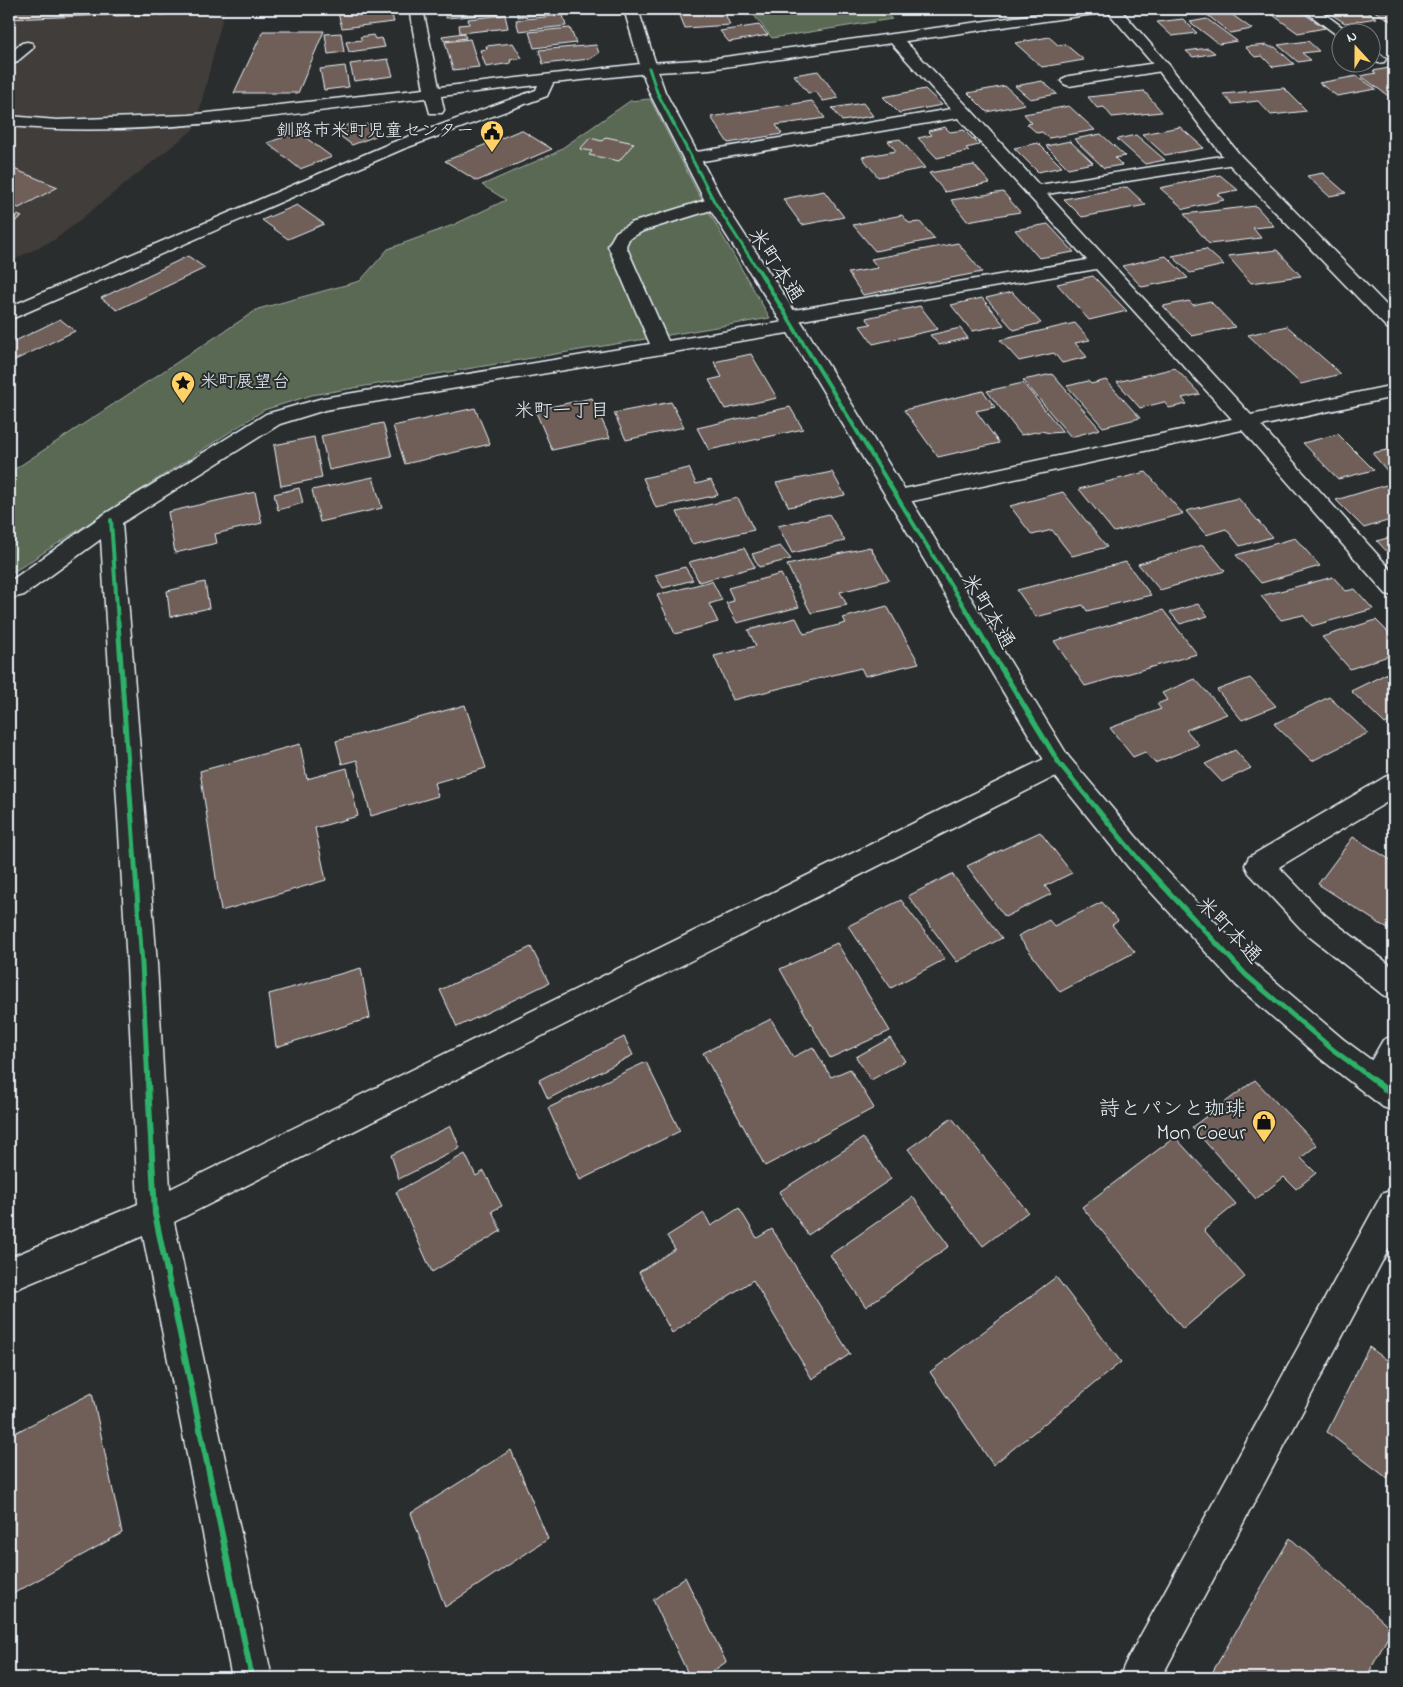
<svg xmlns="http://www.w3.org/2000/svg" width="1403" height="1687" font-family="'Indie Flower','Klee One',sans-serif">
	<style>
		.built { fill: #3f3c3b }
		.green { fill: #5a6952; stroke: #a1ada5 }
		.building { fill: #705f59; stroke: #e8f1f8 }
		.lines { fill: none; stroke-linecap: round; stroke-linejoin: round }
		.lane-casing { stroke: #e8f1f8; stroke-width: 3 }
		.street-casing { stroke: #e8f1f8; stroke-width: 3 }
		.secondary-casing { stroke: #e8f1f8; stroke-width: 3 }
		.primary-casing { stroke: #e8f1f8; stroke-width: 3 }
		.lane { fill: #2a2d2e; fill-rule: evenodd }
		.street { fill: #2a2d2e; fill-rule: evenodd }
		.secondary { fill: #2a2d2e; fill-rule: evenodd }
		.primary { fill: #2a2d2e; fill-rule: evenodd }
		.cycleway-far3-casing { stroke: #2a2d2e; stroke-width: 5 }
		.cycleway-far2-casing { stroke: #2a2d2e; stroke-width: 6 }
		.cycleway-far1-casing { stroke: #2a2d2e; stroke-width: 8 }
		.cycleway-casing { stroke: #2a2d2e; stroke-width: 9 }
		.cycleway-far3 { stroke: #2db169; stroke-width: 3 }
		.cycleway-far2 { stroke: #2db169; stroke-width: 4 }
		.cycleway-far1 { stroke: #2db169; stroke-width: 5 }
		.cycleway { stroke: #2db169; stroke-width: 6 }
		.labels { text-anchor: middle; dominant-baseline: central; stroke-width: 4; stroke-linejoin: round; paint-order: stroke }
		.far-poi-label { font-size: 18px; fill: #e8f1f8; stroke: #2a2d2e; text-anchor: end }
		.far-neighbourhood-label { font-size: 19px; fill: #e8f1f8; stroke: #2a2d2e }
		.street-label { font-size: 21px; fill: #e8f1f8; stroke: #2a2d2e }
		.poi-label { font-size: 21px; fill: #e8f1f8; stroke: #2a2d2e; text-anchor: end }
	</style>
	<rect width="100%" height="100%" fill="#2a2d2e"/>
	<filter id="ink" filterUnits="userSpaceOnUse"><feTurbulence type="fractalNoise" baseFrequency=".02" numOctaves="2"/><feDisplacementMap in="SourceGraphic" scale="10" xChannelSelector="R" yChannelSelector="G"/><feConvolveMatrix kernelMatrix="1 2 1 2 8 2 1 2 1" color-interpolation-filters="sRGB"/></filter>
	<g filter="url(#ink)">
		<polygon class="built" points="9,9 225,9 195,128 56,239 9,262"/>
		<g class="green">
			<polygon points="749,9 879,9 892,19 772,38"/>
			<polygon points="650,99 700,197 770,318 312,395 264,410 12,573 9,570 9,473 258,309 360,281 388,249 453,225 506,200 482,185 555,153 630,101"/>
		</g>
		<g class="building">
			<polygon points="9,9 110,9 108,15 9,19"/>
			<polygon points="117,9 157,9 155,15 113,16"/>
			<polygon points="162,9 214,9 213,12 160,15"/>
			<polygon points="375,9 390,9 394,22 342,28 338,13"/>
			<polygon points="445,9 498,9 498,14 446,18"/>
			<polygon points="516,9 572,9 573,12 518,17"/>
			<polygon points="677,9 715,9 678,12"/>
			<polygon points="723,9 730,25 685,28 679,13"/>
			<polygon points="1297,9 1325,28 1298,33 1270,13"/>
			<polygon points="1337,9 1363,9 1377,18 1345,23 1326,11"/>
			<polygon points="1371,9 1394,9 1394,23"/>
			<polygon points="1227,11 1252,29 1230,33 1206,14"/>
			<polygon points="505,15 508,28 460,33 459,25 469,24 468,19"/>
			<polygon points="563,15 566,26 519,31 516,20"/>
			<polygon points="1183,19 1197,33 1172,36 1157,22"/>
			<polygon points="1207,19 1237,41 1219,44 1190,22"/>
			<polygon points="759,25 768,35 729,42 720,31"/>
			<polygon points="570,28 576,43 534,48 529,32"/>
			<polygon points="263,31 324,31 298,93 234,93"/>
			<polygon points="341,33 344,52 328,54 325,34"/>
			<polygon points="464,33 466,38 444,41 442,36"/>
			<polygon points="373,35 375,39 382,38 385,47 349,52 346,42 362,40 360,37"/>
			<polygon points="1049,37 1058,45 1065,44 1084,60 1042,67 1015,43"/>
			<polygon points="470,39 479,67 453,70 445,42"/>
			<polygon points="1308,41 1319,51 1302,53 1311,60 1298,62 1278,45"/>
			<polygon points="513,43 522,58 510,60 511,63 486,67 480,50 487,49 486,46"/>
			<polygon points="596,45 599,53 590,59 543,64 539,50"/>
			<polygon points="1267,45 1270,47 1275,47 1294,64 1273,67 1262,56 1255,57 1245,47"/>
			<polygon points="1208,48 1215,53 1193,57 1186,51"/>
			<polygon points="388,59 393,76 354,81 350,64"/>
			<polygon points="345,66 349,87 324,90 320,69"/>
			<polygon points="1394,67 1394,97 1391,98 1361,76 1376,73 1373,71"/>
			<polygon points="818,71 839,98 823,101 816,92 808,93 794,75"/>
			<polygon points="1357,76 1376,89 1337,96 1319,83"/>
			<polygon points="1042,81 1057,94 1030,99 1015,86"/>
			<polygon points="1005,86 1025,104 987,112 968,93"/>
			<polygon points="1284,88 1307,111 1271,115 1258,101 1232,104 1223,94"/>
			<polygon points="925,89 942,105 899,113 883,97"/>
			<polygon points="1144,91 1162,112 1112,117 1104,107 1097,108 1088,97"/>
			<polygon points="812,101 825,118 776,125 782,134 728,143 711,117"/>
			<polygon points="863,103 873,116 842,121 832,108"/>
			<polygon points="1069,106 1095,130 1049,138 1042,132 1037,133 1027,124 1032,123 1024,114"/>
			<polygon points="353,123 360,127 367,124 381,134 352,145 332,130"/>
			<polygon points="945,127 950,132 964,130 979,145 966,148 969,151 937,158 918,138 932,135 928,131"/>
			<polygon points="1180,127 1204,148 1165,155 1142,134"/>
			<polygon points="521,130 552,149 477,181 445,161"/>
			<polygon points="298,132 332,157 300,169 267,143"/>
			<polygon points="1101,134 1125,156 1115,158 1122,165 1104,168 1074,139"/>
			<polygon points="1136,135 1165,160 1145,164 1117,139"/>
			<polygon points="606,137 634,143 619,161 589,155 592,151 580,149 590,138 602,141"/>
			<polygon points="900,139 925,168 878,177 862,157 896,151 888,141"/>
			<polygon points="1070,141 1093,163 1068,168 1046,146"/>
			<polygon points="1038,143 1062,167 1038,172 1014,148"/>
			<polygon points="974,165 990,183 945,192 929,173"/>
			<polygon points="9,167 58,187 19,208 9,204"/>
			<polygon points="1323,173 1346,193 1329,196 1307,176"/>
			<polygon points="1220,175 1238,190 1217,194 1224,200 1184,209 1160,188"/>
			<polygon points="1127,187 1146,205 1082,217 1064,199"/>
			<polygon points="824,191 844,217 802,225 783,199"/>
			<polygon points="1003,192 1020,212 967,221 951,200"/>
			<polygon points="297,205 324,224 288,239 262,220"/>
			<polygon points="1256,206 1274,226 1253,228 1261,238 1209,244 1184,214"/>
			<polygon points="9,211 22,217 9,225"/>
			<polygon points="902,215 909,223 920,222 935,239 875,251 853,225"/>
			<polygon points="1048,224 1074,252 1039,258 1015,230"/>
			<polygon points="958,243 982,272 863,295 848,273 878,268 871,259"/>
			<polygon points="1206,249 1224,265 1190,273 1172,256"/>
			<polygon points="1277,250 1301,276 1251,283 1228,256"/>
			<polygon points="188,256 205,268 117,310 101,298"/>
			<polygon points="1166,256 1188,278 1142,287 1122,266"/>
			<polygon points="1093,276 1127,311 1089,320 1057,284"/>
			<polygon points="1012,292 1041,323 1014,330 986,298"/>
			<polygon points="982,298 1004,325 972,331 951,305"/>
			<polygon points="1189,301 1193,305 1210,301 1235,327 1192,336 1163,306"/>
			<polygon points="920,306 938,329 873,344 860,326 871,324 866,318"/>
			<polygon points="60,319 75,331 9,363 9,344"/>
			<polygon points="1075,323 1090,340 1075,343 1087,357 1062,363 1054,353 1019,361 1000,340"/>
			<polygon points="1287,326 1341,374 1301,384 1248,335"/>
			<polygon points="960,328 968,338 939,345 930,335"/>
			<polygon points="751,354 777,398 725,409 709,380 722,377 714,362"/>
			<polygon points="1175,368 1200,394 1182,398 1187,404 1169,408 1164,402 1140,408 1117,382"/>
			<polygon points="1052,374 1100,429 1071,437 1023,380"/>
			<polygon points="1106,380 1140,418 1103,427 1067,386 1088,381 1091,384"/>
			<polygon points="1023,383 1063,432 1050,433 1041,431 1021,435 987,391"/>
			<polygon points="983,391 995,407 976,411 999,443 938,457 904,410"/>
			<polygon points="592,398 610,438 552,450 535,410"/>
			<polygon points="671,402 684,427 626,440 614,413"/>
			<polygon points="790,407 803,429 709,450 697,428"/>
			<polygon points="475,408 490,444 405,464 393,426"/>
			<polygon points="383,423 392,457 329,470 321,436"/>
			<polygon points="1338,434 1374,470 1338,479 1303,443"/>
			<polygon points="314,437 322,478 281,486 274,445"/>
			<polygon points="1387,450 1394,459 1394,473 1389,473 1372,453"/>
			<polygon points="689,468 696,484 711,480 718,495 656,508 643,478"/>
			<polygon points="832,472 845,495 789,507 776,483"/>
			<polygon points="1146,472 1183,514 1114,532 1079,489"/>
			<polygon points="373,477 382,508 320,522 312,490"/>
			<polygon points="1386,485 1394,494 1394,519 1364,528 1336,500"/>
			<polygon points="299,488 303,503 278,510 274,494"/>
			<polygon points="255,492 262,523 215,534 217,543 175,553 168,512"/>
			<polygon points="1063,492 1107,547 1072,556 1052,530 1032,535 1010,506"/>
			<polygon points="738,498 754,530 692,544 677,512"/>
			<polygon points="1238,498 1272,537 1240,546 1226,529 1206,535 1186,511"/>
			<polygon points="829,514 845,541 792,553 778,526"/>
			<polygon points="1394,536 1394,559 1377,541"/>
			<polygon points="1295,538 1320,566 1261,583 1236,555"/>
			<polygon points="1203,545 1225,571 1160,590 1138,564"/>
			<polygon points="780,546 791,559 759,567 752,554"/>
			<polygon points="870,547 889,580 840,592 847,605 811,613 787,565"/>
			<polygon points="744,548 755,567 699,582 689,562"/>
			<polygon points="1126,562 1151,595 1087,611 1083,605 1036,617 1017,590"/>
			<polygon points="685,567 693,580 663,588 655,575"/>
			<polygon points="781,574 799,607 737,623 726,603 734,601 728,588"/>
			<polygon points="1333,577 1346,591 1355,589 1373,609 1312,626 1303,615 1281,620 1261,596"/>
			<polygon points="712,581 722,600 709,604 718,622 675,634 657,595"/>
			<polygon points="205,582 209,608 170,617 167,591"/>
			<polygon points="1198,604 1208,616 1180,624 1170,612"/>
			<polygon points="887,606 919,663 865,676 861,668 733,700 714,656 756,646 748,630 796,618 804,634 846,623 843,618"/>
			<polygon points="1163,610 1197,654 1085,686 1054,641"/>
			<polygon points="1376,620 1394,638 1394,654 1350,669 1322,637"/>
			<polygon points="1394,670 1394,719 1385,724 1351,691"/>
			<polygon points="1250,678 1276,706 1242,720 1217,690"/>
			<polygon points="1195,679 1227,714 1186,730 1199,745 1155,763 1145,752 1133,757 1110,728 1161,709 1157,704 1167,700 1162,693"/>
			<polygon points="1329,697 1368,733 1312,761 1274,724"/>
			<polygon points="465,705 486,768 434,783 438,796 371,816 357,760 342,764 336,741"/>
			<polygon points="300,744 307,779 347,768 358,816 315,828 326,880 221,911 200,771"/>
			<polygon points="1235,750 1251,768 1222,782 1205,764"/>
			<polygon points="1040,832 1072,873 1045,886 1051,894 1005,917 967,866"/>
			<polygon points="1353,837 1394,862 1394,933 1318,884"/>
			<polygon points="952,874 1002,938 957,962 908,896"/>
			<polygon points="901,900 945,959 891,988 848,926"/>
			<polygon points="1102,902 1118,921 1112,925 1135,952 1060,992 1018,936 1049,920 1054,926"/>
			<polygon points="837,943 890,1031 830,1058 780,969"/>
			<polygon points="531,947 549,983 457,1027 440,990"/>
			<polygon points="361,968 370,1018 276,1047 269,994"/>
			<polygon points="771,1019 793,1057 813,1047 831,1077 850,1069 874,1108 765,1166 703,1053"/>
			<polygon points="624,1037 633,1055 548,1099 539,1080"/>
			<polygon points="890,1038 905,1061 871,1080 856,1057"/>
			<polygon points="646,1062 680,1131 580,1180 548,1108"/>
			<polygon points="1255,1080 1317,1145 1301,1158 1316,1173 1296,1189 1284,1177 1256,1199 1192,1127"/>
			<polygon points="952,1118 1028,1212 983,1246 908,1149"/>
			<polygon points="451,1126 460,1148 399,1179 391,1155"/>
			<polygon points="1175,1137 1236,1204 1204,1230 1245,1277 1183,1329 1082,1207"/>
			<polygon points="863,1138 891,1179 808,1235 779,1192"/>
			<polygon points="465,1154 476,1176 484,1171 502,1206 492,1211 501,1231 432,1272 396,1192"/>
			<polygon points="913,1197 949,1246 866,1307 830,1255"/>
			<polygon points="739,1208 757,1238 772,1229 850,1354 812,1379 753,1280 672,1333 639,1272 675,1249 667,1236 704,1213 711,1226"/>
			<polygon points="1056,1277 1121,1362 993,1465 930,1372"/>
			<polygon points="1369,1347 1394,1365 1394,1464 1387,1478 1327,1432"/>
			<polygon points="92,1393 122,1533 9,1596 9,1436"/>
			<polygon points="511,1450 548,1539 445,1607 411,1513"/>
			<polygon points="1290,1538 1392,1629 1366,1678 1209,1678"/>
			<polygon points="685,1577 726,1662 703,1678 690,1678 653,1600"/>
		</g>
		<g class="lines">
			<g class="lane-casing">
				<g id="lane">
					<polygon points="1302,9 1318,9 1349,32 1340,32 1340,36 1337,35"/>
					<polygon points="27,42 32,43 34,46 32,49 14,64 9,65 9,54 22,43"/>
					<polygon points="1370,49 1375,50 1386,59 1384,62 1379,63 1370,60"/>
					<polygon points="1163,62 1168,64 1171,67 1168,70 1069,86 1064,84 1061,81 1064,78 1069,76"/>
					<polygon points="1394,774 1394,798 1279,867 1325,915 1394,968 1394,999 1383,995 1305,933 1249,873 1245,865 1249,857 1385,777"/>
					<polygon points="1394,1035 1394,1079 1386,1093 1375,1097 1364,1093 1359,1082 1383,1040"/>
					<polygon points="1394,1189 1394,1239 1161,1678 1119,1678 1125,1664 1382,1194"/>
				</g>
			</g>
			<g class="street-casing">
				<g id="street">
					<path d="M409,9H423L439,87L649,63L654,65L657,68L654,71L649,73L553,83L547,96L403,149L9,320V307L391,143L536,90L538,85L441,96L444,110L442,113H430L426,98C290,113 145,139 9,126V116L57,120L189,115L424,89Z"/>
					<polygon points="895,35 900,36 970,109 1039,185 1234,154 1240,155 1242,159 1240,163 1234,164 1047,194 1251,415 1394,385 1394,397 1261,426 1394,573 1394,596 1386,594 1242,430 899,504 891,502 888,497 891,492 899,490 1232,419 1096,269 797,321 804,326 801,330 794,332 325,410 280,424 122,523 157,964 170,1189 1050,756 1059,752 1068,756 1072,763 1068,770 174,1222 272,1678 232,1678 143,1236 9,1292 9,1258 138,1204 127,964 101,539 24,595 16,597 9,595 9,582 103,515 266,414 323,398 650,344 608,246 616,232 631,223 709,199 715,198 721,199 724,203 721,207 643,231 629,239 626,246 668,341 784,322 778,317 781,313 788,311 1087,260 958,118 691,163 685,162 683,158 685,154 691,153 951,109 890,42 888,39 890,36"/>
				</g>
			</g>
			<g class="secondary-casing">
				<polygon id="secondary" points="1074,9 1120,9 1168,64 1240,155 1394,313 1394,330 1387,328 1228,163 1158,70 1108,12 710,69 658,72 665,92 724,203 804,326 1068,756 1149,852 1256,965 1343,1039 1394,1077 1394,1111 1383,1107 1321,1059 1236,985 1129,868 1050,770 784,326 706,203 649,92 641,68 644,65 649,63 710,59"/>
			</g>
			<g class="primary-casing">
				<polygon id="primary" points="624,9 638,9 657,68 654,71 644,71 641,68"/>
			</g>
			<use href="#lane" class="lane"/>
			<use href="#street" class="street"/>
			<use href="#secondary" class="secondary"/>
			<use href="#primary" class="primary"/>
			<g class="cycleway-far3-casing">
				<polyline id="cycleway-far3" points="649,68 657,92 715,203 758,270"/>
			</g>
			<g class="cycleway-far2-casing">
				<g id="cycleway-far2">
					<polyline points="758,269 974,623"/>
					<polyline points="111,520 118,623"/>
				</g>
			</g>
			<g class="cycleway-far1-casing">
				<g id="cycleway-far1">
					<polyline points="118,622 142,964 148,1084"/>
					<polyline points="973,622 1059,763 1139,860 1246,975 1332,1049 1379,1084"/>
				</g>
			</g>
			<g class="cycleway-casing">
				<g id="cycleway">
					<polyline points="148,1083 155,1214 252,1678"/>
					<polyline points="1377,1083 1394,1096"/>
				</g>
			</g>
			<use href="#cycleway-far3" class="cycleway-far3"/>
			<use href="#cycleway-far2" class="cycleway-far2"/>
			<use href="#cycleway-far1" class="cycleway-far1"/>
			<use href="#cycleway" class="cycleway"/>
		</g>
	</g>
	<defs>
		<g id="civic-pin" transform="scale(1.25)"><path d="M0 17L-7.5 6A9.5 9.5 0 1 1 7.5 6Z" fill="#ffd166" stroke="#2a2d2e"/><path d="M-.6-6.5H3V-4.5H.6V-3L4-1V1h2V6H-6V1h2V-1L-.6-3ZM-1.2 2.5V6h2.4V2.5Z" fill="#111"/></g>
		<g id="sight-pin" transform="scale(1.25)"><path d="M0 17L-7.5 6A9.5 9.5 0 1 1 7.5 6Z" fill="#ffd166" stroke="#2a2d2e"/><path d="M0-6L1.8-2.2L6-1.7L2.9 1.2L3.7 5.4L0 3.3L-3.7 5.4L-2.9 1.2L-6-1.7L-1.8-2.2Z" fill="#111"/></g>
		<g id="shop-pin" transform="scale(1.25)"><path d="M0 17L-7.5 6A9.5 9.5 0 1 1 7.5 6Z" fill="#ffd166" stroke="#2a2d2e"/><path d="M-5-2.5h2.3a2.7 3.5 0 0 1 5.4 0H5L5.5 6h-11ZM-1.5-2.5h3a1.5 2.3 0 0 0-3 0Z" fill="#111"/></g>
	</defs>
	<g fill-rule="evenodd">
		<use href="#civic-pin" x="492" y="132"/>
		<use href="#sight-pin" x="183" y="383"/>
		<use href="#shop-pin" x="1264" y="1122"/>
	</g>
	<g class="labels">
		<g class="far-poi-label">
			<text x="474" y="132">釧路市米町児童センター</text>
			<text x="200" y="383" text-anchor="start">米町展望台</text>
		</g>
		<g class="far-neighbourhood-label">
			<text x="562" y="411">米町一丁目</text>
		</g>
		<g class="street-label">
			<text transform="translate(775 266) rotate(57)">米町本通</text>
			<text transform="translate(987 612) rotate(59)">米町本通</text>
			<text transform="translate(1228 931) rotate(46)">米町本通</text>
		</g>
		<g class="poi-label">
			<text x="1246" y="1110">詩とパンと珈琲<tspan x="1246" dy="24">Mon Coeur</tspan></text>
		</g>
	</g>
	<rect width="1403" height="1687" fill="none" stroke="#2a2d2e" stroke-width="30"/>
	<rect x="15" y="15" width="1373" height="1657" fill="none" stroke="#e8f1f8" stroke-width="2" filter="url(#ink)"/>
	<g transform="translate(1356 48) rotate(339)"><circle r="24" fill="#2a2d2e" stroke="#767b7f"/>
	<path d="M0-4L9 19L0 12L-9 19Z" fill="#ffd166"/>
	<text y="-8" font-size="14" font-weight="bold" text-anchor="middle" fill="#e8f1f8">N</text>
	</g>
</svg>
